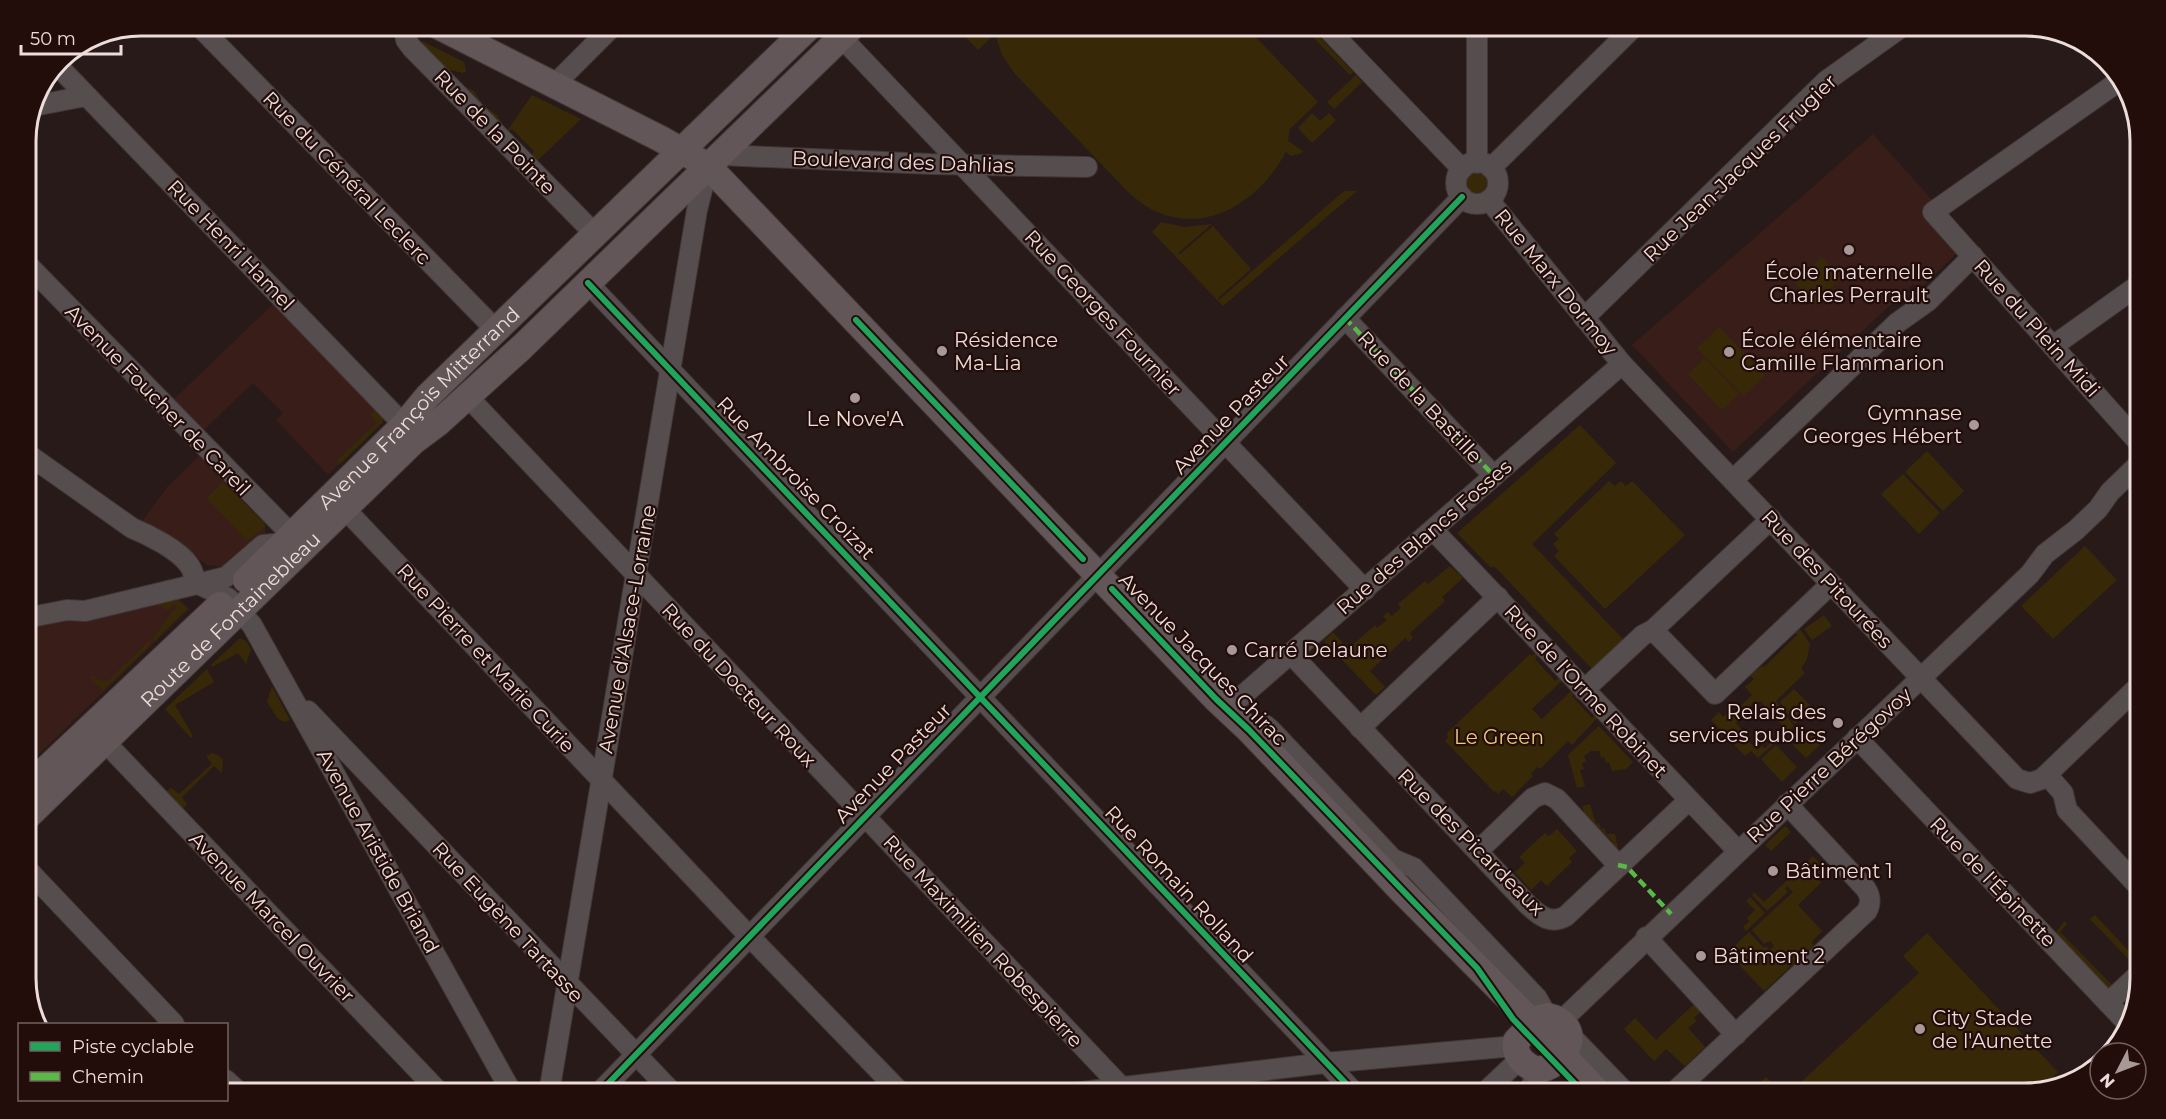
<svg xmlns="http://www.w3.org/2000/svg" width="2166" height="1119" font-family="Montserrat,sans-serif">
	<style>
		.built { fill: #381d18 }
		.green { fill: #372908 }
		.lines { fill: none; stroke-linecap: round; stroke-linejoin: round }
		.minor-casing { stroke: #413635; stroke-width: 22 }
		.major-casing { stroke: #413635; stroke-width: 28 }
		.minor { stroke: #564d4e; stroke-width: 20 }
		.major { stroke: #625658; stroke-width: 26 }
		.quiet { stroke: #58b947; stroke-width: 4.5; stroke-dasharray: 9 4.5; stroke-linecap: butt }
		.cycleway-casing { stroke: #230d0a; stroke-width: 10 }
		.cycleway { stroke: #20a55d; stroke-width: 6 }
		.poi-dot { fill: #a89996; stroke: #230d0a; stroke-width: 2 }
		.labels { text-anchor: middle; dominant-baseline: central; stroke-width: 4.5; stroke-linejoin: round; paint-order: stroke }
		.street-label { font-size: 20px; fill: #edddda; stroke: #230d0a }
		.poi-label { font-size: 20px; fill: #edddda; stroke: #230d0a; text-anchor: start }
		.park-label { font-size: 20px; fill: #edcb7b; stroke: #230d0a }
		.rim { fill: none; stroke: #edddda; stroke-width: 3 }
	</style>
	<rect width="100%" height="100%" fill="#271a18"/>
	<g class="built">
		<polygon points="1873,134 1934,202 1921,212 1957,248 1958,252 1919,290 1913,284 1733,452 1632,345"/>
		<polygon points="274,303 377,408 383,422 328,475 276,420 283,413 253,383 203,431 173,400"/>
		<polygon points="199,456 265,524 265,535 236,562 223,567 207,565 143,520 167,487"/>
		<polygon points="177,597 189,609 26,767 26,628"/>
	</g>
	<g class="green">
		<path d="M955,26H1245L1318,102L1290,129L1288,141L1303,151L1300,154L1291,156L1286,152C1253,213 1183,246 1127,191L1015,74L1002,55L995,34L978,50Z"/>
		<polygon points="1309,26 1353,72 1350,75 1304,28"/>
		<polygon points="422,41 464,62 466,71 463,73 446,69 422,43"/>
		<polygon points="1356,75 1362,82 1334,109 1327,102"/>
		<polygon points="463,86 474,91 483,105 497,115 507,131 532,95 581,119 536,162 531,156 534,151 512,129 507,132"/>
		<polygon points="1312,113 1320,121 1329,113 1336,120 1312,143 1298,128"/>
		<circle cx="1476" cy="182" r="11"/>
		<polygon points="1344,191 1357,191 1223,306 1152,232 1161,222 1185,227 1212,224 1178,253 1180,254 1213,226 1251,269 1218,298 1219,300"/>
		<polygon points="1822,257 1841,278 1814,305 1795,283"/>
		<polygon points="1719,327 1765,375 1743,396 1697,348"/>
		<polygon points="1705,358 1739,394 1722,410 1688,374"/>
		<polygon points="377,408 382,413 383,422 340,464 337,460 377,423 370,415"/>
		<polygon points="1580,425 1616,463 1532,544 1623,639 1592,669 1496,568 1493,566 1491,568 1457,533"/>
		<polygon points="1927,451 1964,491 1943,511 1905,472"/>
		<polygon points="1903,474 1940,513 1919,534 1881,494"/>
		<polygon points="1609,481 1615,486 1621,481 1626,486 1632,481 1685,535 1605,609 1554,556 1559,551 1553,544 1559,539 1554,534"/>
		<polygon points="223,482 265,524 265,527 247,541 207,498"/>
		<polygon points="2085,546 2117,580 2053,639 2021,606"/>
		<polygon points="1450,566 1463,578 1442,597 1445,601 1410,633 1413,638 1409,642 1405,638 1370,671 1385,687 1376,695 1324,641 1333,632 1348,649 1375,625 1377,628 1387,620 1383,616 1388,612 1392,616 1401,608 1398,604 1425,581 1428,584"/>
		<path d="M176,598L187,609L155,640L152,639C162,628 167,617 177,608L174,604L167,610C155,600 137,608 123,611L122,615L117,613L118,610Z"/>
		<polygon points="1824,615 1832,626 1812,640 1804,629"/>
		<polygon points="1805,621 1800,629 1810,644 1807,659 1801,669 1805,673 1776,701 1794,726 1788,732 1760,701 1755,705 1753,703 1736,723 1742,730 1740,732 1757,750 1762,746 1765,748 1772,741 1774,744 1758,758 1751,751 1745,756 1711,720 1719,712 1723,717 1726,714 1729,717 1752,695 1745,687 1754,679 1747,672 1752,665 1757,670 1763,665 1764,667 1797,635 1791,628"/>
		<polygon points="240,638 246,641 251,649 246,664 238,653 212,667 211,665"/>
		<polygon points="149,641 151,644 104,689 105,692 90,677 93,675 100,681 108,681"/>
		<polygon points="1539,649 1541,651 1535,659 1555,681 1563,674 1566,677 1532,709 1542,719 1575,687 1578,690 1572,696 1592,718 1596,715 1598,717 1572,745 1568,741 1540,769 1537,767 1531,774 1533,776 1512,797 1503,789 1498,794 1496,791 1494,792 1445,741 1448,738 1447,733 1530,654 1532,656"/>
		<polygon points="207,669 214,682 175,705 193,736 191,738 165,709"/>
		<polygon points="272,686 290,720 285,722 278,719 267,702"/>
		<polygon points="1794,689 1811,706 1795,724 1780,702"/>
		<polygon points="1599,726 1633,762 1626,769 1612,771 1609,762 1606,763 1604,757 1601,758 1599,751 1591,751 1584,756 1586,762 1582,763 1584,769 1580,770 1585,786 1577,788 1568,755"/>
		<polygon points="1815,736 1822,743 1806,758 1793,745 1802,737"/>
		<polygon points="1776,745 1797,767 1782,782 1761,759"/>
		<polygon points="212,753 218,755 223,760 222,773 214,766 182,797 187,805 181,810 166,792 171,788 179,794 212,764 206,756"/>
		<polygon points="1590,804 1596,824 1599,823 1601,829 1604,828 1606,834 1615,834 1618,848 1614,847 1613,842 1584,813 1582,806"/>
		<polygon points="1785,826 1791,832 1771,851 1765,845"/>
		<polygon points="1557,829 1577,851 1569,858 1572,862 1547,886 1541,880 1531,890 1515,872 1525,863 1519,857 1545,833 1549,836"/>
		<polygon points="1813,856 1825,869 1816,877 1821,883 1798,905 1822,931 1812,942 1814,945 1764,991 1729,954 1732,951 1731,949 1749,932 1764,948 1766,946 1770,950 1774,946 1770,941 1764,944 1752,930 1793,892 1787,886 1785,889 1788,892 1767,911 1752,895 1754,892 1764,902"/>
		<polygon points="1750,897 1765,913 1746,931 1743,927 1749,921 1747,918 1755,910 1746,901"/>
		<polygon points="2095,915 2140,963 2140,968 2135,966 2090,919"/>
		<polygon points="2065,921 2067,924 2060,932 2113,986 2111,991 2055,933"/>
		<polygon points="1927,933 2058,1072 2040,1090 2026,1093 1810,1093 1800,1083 1919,973 1903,956"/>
		<polygon points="1694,1004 1701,1011 1694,1018 1697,1021 1688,1028 1705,1047 1685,1066 1666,1049 1654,1061 1624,1029 1635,1018 1656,1040"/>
		<polygon points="1766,1077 1781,1093 1749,1093"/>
	</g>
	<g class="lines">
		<g class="minor-casing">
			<g id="minor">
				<polyline points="199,26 496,330"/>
				<polyline points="404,26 406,40 412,48 595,234"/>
				<polyline points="1325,26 1462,169"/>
				<polyline points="841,37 1365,590"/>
				<polyline points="57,65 404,425"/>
				<polyline points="2122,79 1933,212 2140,444"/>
				<polyline points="554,85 613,26"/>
				<polyline points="39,105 86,96"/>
				<polyline points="720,155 931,164 1087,167"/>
				<circle cx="1477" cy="183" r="21"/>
				<polyline points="1477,163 1477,26"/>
				<polyline points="1491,168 1635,26"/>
				<polyline points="1489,200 1622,364 2017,779 2030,783 2042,779 2140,685"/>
				<polyline points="26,263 292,535"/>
				<polyline points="588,283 1355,1093"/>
				<polyline points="1345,318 1494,476"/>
				<polyline points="1584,318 1826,81 1903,26"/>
				<polyline points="2053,346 2140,284"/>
				<polyline points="468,397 1127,1093"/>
				<path d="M26,453L132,528C149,535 179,550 189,565C193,570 194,577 196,583"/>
				<polyline points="1733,480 1897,323 1928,301 1973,256"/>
				<polyline points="345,509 749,936 901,1093"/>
				<polyline points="1434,531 1738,851"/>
				<polyline points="196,583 228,598 252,625 512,1093"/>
				<polyline points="26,618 67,610 85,611 226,577 263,545 284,543"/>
				<polyline points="1653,630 1715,694 1831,584"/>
				<path d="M1291,654L1528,905C1540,916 1551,925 1566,916L1689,800"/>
				<polyline points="1584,690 1643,635 1653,630 1771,519"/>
				<polyline points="1226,710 1622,364"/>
				<polyline points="308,711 673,1093"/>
				<polyline points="1360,728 1498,597"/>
				<polyline points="1249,730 1258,725 1265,725 1271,730 1393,859 1414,868 1537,998 1547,1016"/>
				<polyline points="1857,738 2129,1025"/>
				<polyline points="104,741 440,1093"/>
				<polyline points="2047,775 2063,793 2067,810 2140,888"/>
				<polyline points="1478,851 1533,798 1545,793 1557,799 1618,865"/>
				<polyline points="26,868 174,1024"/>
				<polyline points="1646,937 1736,1035"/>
				<polyline points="2108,1003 2140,973"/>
				<polyline points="1560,1022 2030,574 2045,554 2076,530 2098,509 2110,492 2140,463"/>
				<polyline points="1571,1036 1626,1093"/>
				<polyline points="226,1080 240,1093"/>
				<polyline points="549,1093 697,210 708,166"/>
				<polyline points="599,1093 1462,197"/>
				<polyline points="1073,1093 1325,1063 1515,1046"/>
				<polyline points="1484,1093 1520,1059"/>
				<polyline points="1530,1093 1536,1070"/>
				<path d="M1673,1093L1867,911C1871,903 1871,897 1866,889L1787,804"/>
			</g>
		</g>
		<g class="major-casing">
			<g id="major">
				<polyline points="438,26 661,139 708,166 1216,699 1249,730 1402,891 1522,1012 1599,1093"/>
				<path id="s1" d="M246,580L404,425L428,396L810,26"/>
				<polyline points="26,788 220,605"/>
				<path id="s2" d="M26,818L414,441L438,423L522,347L853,26"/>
				<path d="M1547,1016C1588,1025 1566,1068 1536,1070C1523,1064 1514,1056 1516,1041L1539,1018Z"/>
			</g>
		</g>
		<use href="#minor" class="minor"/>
		<use href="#major" class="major"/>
		<g class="quiet">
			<polyline points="1345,318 1494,476"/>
			<polyline points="1618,865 1627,867 1671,914"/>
		</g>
		<g class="cycleway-casing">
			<g id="cycleway">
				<polyline points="588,283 1355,1093"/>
				<polyline points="856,320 1083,559"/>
				<polyline points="1112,589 1216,699 1249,730 1477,968 1513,1019 1584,1093"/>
				<polyline points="599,1093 1462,197"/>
			</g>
		</g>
		<use href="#cycleway" class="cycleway"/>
	</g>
	<g class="poi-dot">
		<circle cx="1849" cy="250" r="6"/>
		<circle cx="942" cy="351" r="6"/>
		<circle cx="1729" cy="352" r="6"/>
		<circle cx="855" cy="398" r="6"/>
		<circle cx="1974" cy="425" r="6"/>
		<circle cx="1232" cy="650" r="6"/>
		<circle cx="1838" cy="723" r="6"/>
		<circle cx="1773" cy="871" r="6"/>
		<circle cx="1701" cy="956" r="6"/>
		<circle cx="1920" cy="1029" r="6"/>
	</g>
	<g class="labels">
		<g class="street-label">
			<text transform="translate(495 132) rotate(46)">Rue de la Pointe</text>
			<text transform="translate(903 162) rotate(2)">Boulevard des Dahlias</text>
			<text transform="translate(1740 168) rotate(-44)">Rue Jean-Jacques Frugier</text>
			<text transform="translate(347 178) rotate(46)">Rue du Général Leclerc</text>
			<text transform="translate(231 245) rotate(46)">Rue Henri Hamel</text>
			<text transform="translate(1556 282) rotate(51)">Rue Marx Dormoy</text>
			<text transform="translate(1103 313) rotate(47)">Rue Georges Fournier</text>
			<text transform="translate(2037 328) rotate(48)">Rue du Plein Midi</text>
			<text transform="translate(1420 397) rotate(47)">Rue de la Bastille</text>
			<text transform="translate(158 400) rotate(46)">Avenue Foucher de Careil</text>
			<text stroke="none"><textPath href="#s1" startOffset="244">Avenue François Mitterrand</textPath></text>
			<text transform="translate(1231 414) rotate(-46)">Avenue Pasteur</text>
			<text transform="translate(796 478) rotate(46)">Rue Ambroise Croizat</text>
			<text transform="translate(1424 537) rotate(-41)">Rue des Blancs Fosses</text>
			<text transform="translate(1827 579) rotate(47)">Rue des Pitourées</text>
			<text stroke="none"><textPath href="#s2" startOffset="285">Route de Fontainebleau</textPath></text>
			<text transform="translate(627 629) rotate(-80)">Avenue d'Alsace-Lorraine</text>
			<text transform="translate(486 658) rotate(47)">Rue Pierre et Marie Curie</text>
			<text transform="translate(1203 659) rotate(46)">Avenue Jacques Chirac</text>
			<text transform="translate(739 685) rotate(47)">Rue du Docteur Roux</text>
			<text transform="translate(1586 691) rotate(47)">Rue de l'Orme Robinet</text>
			<text transform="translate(893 763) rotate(-46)">Avenue Pasteur</text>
			<text transform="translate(1829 765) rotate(-43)">Rue Pierre Bérégovoy</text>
			<text transform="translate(1471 842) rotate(45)">Rue des Picardeaux</text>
			<text transform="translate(378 851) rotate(61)">Avenue Aristide Briand</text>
			<text transform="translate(1993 882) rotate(46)">Rue de l'Épinette</text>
			<text transform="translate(1179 884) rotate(47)">Rue Romain Rolland</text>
			<text transform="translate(272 917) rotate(46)">Avenue Marcel Ouvrier</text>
			<text transform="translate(508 922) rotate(47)">Rue Eugène Tartasse</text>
			<text transform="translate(983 941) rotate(47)">Rue Maximilien Robespierre</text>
		</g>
		<g class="poi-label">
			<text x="1849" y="272" text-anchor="middle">École maternelle<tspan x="1849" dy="23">Charles Perrault</tspan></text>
			<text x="954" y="340">Résidence<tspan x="954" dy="23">Ma-Lia</tspan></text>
			<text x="1741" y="340">École élémentaire<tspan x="1741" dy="23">Camille Flammarion</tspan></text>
			<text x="1962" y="413" text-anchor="end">Gymnase<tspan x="1962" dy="23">Georges Hébert</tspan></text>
			<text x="855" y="419" text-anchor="middle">Le Nove'A</text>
			<text x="1244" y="650">Carré Delaune</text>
			<text x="1826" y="712" text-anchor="end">Relais des<tspan x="1826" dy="23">services publics</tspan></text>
			<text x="1785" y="871">Bâtiment 1</text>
			<text x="1713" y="956">Bâtiment 2</text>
			<text x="1932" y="1018">City Stade<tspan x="1932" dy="23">de l'Aunette</tspan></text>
		</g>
		<g class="park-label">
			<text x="1499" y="737">Le Green</text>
		</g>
	</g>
	<path d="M0 0H2166V1119H0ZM141 36H2025A105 105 0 0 1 2130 141V978A105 105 0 0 1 2025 1083H141A105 105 0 0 1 36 978V141A105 105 0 0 1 141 36Z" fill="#230d0a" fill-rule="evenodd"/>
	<path class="rim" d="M141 36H2025A105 105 0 0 1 2130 141V978A105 105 0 0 1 2025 1083H141A105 105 0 0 1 36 978V141A105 105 0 0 1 141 36Z"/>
	<rect x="18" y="1023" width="210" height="78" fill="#230d0a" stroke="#74605d" stroke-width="1.5"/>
	<rect x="30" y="1042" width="30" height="9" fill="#20a55d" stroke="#74605d" stroke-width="1.5"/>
	<text x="72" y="1053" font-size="18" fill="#edddda">Piste cyclable</text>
	<rect x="30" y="1072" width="30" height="9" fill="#58b947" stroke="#74605d" stroke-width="1.5"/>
	<text x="72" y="1083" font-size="18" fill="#edddda">Chemin</text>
	<g transform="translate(2118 1071) rotate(228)"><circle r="28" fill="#230d0a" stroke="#74605d" stroke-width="1.5"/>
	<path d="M0-4.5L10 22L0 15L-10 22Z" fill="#a89996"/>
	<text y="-9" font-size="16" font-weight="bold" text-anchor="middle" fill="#edddda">N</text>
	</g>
	<path d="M21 45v9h100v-9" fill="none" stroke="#edddda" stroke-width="3"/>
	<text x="30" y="45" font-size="18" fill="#edddda" stroke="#230d0a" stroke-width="4.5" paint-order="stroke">50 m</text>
</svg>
